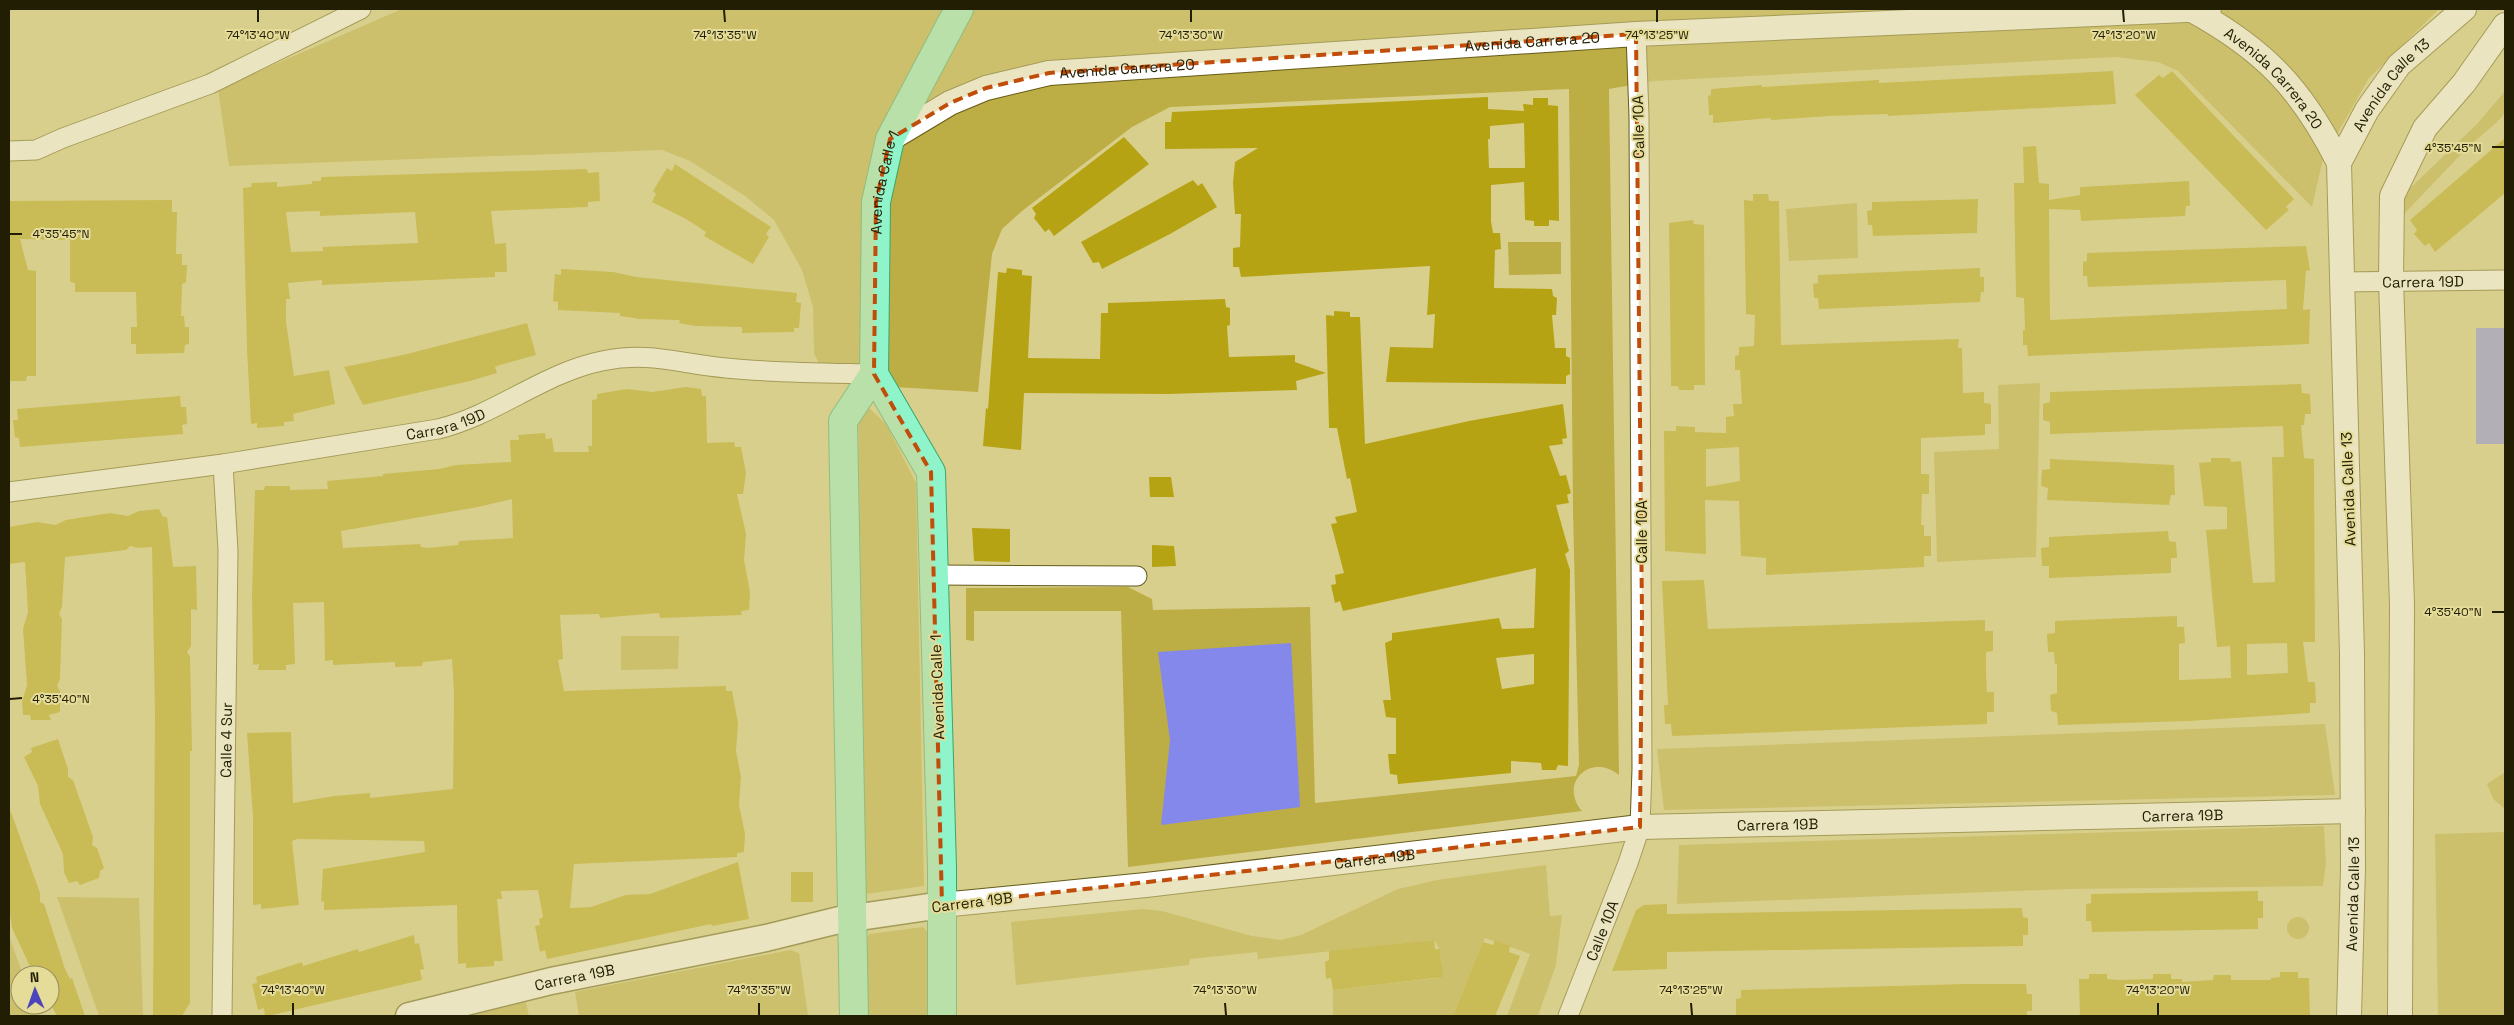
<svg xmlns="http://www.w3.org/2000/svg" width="2514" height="1025" font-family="'Space Grotesk',sans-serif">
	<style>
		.green { fill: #bdad45 }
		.water { fill: #8588eb }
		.building { fill: #b6a314; fill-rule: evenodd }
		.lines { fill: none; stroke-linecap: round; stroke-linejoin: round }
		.minor-casing { stroke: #665b19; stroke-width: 21 }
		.tertiary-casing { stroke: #665b19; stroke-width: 26 }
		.secondary-casing { stroke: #665b19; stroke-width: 29 }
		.primary-casing { stroke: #39a56d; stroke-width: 30 }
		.minor { stroke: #fff; stroke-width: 19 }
		.tertiary { stroke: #fff; stroke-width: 24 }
		.secondary { stroke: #fff; stroke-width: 26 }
		.primary { stroke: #90f4ca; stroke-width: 28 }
		.marked { fill: none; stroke: #c04d0a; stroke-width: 4; stroke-dasharray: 10 6; stroke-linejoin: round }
		.ticks { fill: none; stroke: #221e03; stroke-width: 2 }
		.labels { text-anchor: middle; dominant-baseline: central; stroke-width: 4; stroke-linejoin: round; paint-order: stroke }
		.street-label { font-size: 15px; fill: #221e03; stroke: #e6dc9a }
		.ticks-label { font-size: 12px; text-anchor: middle; fill: #221e03; stroke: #e6dc9a; stroke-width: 4; stroke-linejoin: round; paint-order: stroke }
	</style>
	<rect width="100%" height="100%" fill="#d9cf8d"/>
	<g class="green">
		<path d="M402,9H2439L2369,78L2323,159L2312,207L2178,71L2158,62L2115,57L1654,81L1609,89L1619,775C1591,752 1558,783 1582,811L1128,867L1121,611H974V641L966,640V588L1128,587L1152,599L1153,610L1310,607L1315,803L1576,776L1579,765L1573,511L1569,89L1170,107L1132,127L1022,211L1002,229L992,254L978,392L828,383L814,353L813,307L802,270L774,220L745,196L690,161L662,150L229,166L218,89Z"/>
		<polygon points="2505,91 2505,113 2497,122 2469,146 2404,214 2404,194 2477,124"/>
		<polygon points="1857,203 1858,258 1789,261 1786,209"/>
		<polygon points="1508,242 1561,242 1561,274 1509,275"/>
		<polygon points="2040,383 2036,557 1937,562 1934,452 1999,449 1998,385"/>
		<polygon points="867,406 886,424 916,483 924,886 866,894 858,408"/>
		<polygon points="621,636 679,636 678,669 621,670"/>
		<polygon points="2325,724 2335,795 1664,810 1657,749"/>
		<polygon points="2505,772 2505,809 2493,799 2487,784"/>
		<polygon points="2324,826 2326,864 2323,886 2068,889 1677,904 1679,845"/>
		<polygon points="2505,832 2505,1016 2438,1016 2435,834"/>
		<path d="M1546,865L1550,916L1562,915L1556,965L1538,1016H1507L1530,954L1485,938L1453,1016H1333V990L1438,978C1443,963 1443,952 1434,940L1258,959L1257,952L1190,959L1189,965L1016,985L1011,922L1142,909L1162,911L1252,936L1281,940L1301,935L1398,889L1437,880Z"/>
		<polygon points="57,897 139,898 143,1016 99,1016"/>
		<circle cx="2298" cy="928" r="11"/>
		<polygon points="923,927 928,933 929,1016 865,1016 865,943 869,934"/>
		<polygon points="9,936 23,975 20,975 20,1005 34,1005 38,1016 9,1016"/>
		<polygon points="790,950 799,953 808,1016 579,1016 575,992"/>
		<polygon points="526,1002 529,1016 470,1016"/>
	</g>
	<g class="water">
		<rect x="2476" y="328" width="29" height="116"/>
		<polygon points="1291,643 1300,807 1161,825 1170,740 1158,652"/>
	</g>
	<g class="building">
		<polygon points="2113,71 2116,104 1888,116 1888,114 1829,116 1771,120 1771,118 1713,123 1713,115 1709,115 1708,96 1711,95 1711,89 1762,85 1762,87 1879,80 1879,83"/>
		<polygon points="2172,71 2294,199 2286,207 2289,210 2266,230 2135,95 2159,75 2163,78"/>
		<path d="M1488,97V109L1524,111L1523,104L1533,105V98H1548V105L1558,106L1559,221L1549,220V226H1534V221L1525,220L1524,182L1491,185V221L1493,233H1500L1501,249L1495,250L1494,288L1552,289L1553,296L1557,298L1556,315H1552L1555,348H1566V356L1570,358V374L1566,376V384L1386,382L1390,347L1433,348L1435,314L1427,315L1430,266L1241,277L1239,267H1233V248L1240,247L1241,214H1235L1233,183L1235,162L1258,148L1165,149V122H1171L1172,112ZM1524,123L1525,168H1489L1488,139H1490V126Z"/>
		<polygon points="1124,137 1149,164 1054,236 1049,229 1045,232 1034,218 1036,214 1032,208"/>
		<polygon points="2505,138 2505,193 2435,252 2429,243 2425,246 2414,234 2417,230 2410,220"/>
		<polygon points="2036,146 2039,183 2049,184 2049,200 2080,195 2080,187 2189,181 2190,206 2186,206 2185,216 2081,221 2080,210 2049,209 2050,320 2287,309 2286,280 2088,287 2087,276 2083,276 2083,262 2087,261 2087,253 2306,246 2310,270 2306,271 2303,310 2310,309 2309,344 2028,356 2027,345 2023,345 2023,330 2025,330 2024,298 2016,297 2014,183 2024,183 2023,147"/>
		<polygon points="675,164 771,227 766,234 769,237 753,264 704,236 706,232 686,219 652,202 656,194 653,191 667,168 672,171"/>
		<path d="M587,169L588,173L599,172L600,201L588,202V207L491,211L495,244L506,243L507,272H495V277L322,285V280L288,283L290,299H286V322L294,376L329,370L335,404L293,414L294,421L284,422V426L257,428V423L251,424L247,349L243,188L251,187L252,183L277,182V187L312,184V181H321V177ZM320,211V216L415,212L418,243L323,247V251L291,252L286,212Z"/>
		<polygon points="1193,180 1198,186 1202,183 1217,207 1170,234 1102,269 1099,262 1093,263 1081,242"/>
		<path d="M1753,194H1768L1769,201H1779L1781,345L1959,339L1958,348H1962L1963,393L1984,392V403L1991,404V424H1985V435L1921,438V474H1929V494H1922L1921,525H1924V536H1931V556H1924V567L1766,575V558L1741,556L1739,501L1705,500L1706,554L1665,551L1664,431H1676V426L1695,427V432L1726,433V417L1734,416L1733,404H1742L1740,370H1735V356L1739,355V347L1754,346L1755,315L1746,314L1744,200L1753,201ZM1739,447L1740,481L1706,487V449Z"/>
		<polygon points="1978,199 1977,233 1873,236 1872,225 1868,225 1867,211 1872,210 1872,202"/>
		<polygon points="172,200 172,212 177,212 176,254 182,254 182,265 187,265 186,282 182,284 181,316 184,316 185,327 189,327 189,344 185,345 184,353 136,354 136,344 131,344 131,327 137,327 136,292 75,292 75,283 70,282 70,240 20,239 28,270 36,271 36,376 27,376 26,381 9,381 9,201"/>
		<polygon points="1693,220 1694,224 1704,225 1705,385 1694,385 1694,390 1679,390 1678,386 1671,386 1669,223"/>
		<polygon points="1007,268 1022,270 1022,275 1032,276 1028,358 1100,359 1101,313 1108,313 1108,303 1225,299 1226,307 1230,308 1230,325 1227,326 1229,357 1295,355 1295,362 1326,373 1296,381 1297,390 1168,394 1024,393 1021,450 983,446 986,408 988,409 998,272 1006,273"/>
		<polygon points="1980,268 1980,277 1984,277 1984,292 1981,292 1980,302 1819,309 1818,298 1814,298 1813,284 1818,283 1818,275"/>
		<polygon points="561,269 613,272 636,277 797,293 796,302 801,303 799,328 794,328 794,332 742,333 742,327 696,326 679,323 680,320 640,319 620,316 620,313 558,310 558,302 553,301 555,274 561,275"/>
		<path d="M1334,311L1350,312V317H1360L1365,444L1469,421L1563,404L1567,438L1562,439L1563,444L1549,446L1560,476L1566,475L1571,493L1567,495L1569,503L1556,505L1569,551L1565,554L1570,570L1568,766L1558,765L1556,770H1542L1541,763L1511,761V773L1398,784L1397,775L1390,774L1388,754H1396V718L1386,717L1383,700H1391L1385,643L1392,640V633L1499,618L1502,629L1534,628L1536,568L1343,611L1340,601L1335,603L1331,585L1336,584L1335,575L1344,573L1331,524L1337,523L1335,517L1357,512L1350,478L1347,479L1337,428H1329L1326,315L1334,316ZM1534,654V684L1502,689L1496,658Z"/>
		<polygon points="527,323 536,355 500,365 495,367 497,373 470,381 363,405 344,367 403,355"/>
		<path d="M2301,384L2302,393L2310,394L2311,414H2305L2304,425H2301L2304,458L2314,459L2315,642H2303L2308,682H2315L2316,703H2310V713L2189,721L2058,725L2057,713L2051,711L2050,695L2057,693V664H2055L2054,652H2048L2047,634L2055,633V621L2177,616V627H2184L2185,643L2179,644V680L2231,678L2230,646L2217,647L2206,530L2227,529V507L2204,506L2199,463L2211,462V458H2230L2231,462L2241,461L2253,583L2275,582L2272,457H2284L2283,426L2050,434V422L2043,420V404L2050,402V392ZM2287,643L2288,673L2247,675V644Z"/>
		<path d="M686,387L701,389L702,396H706L707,443L734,442L735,447H741L746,473L743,494H737L746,534L744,560L750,592L749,610L741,611L742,615L715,616L660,618L659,613L600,618L599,614L560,615L563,659L558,660L564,691L726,686V691H732L738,723L736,751L741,777L739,805L745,834L744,852L737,853V857L574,864L570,908L591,907L626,895L650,894L738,862L749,919L712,926L711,924L547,959L545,950L540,952L535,926L540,925L539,919L543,917L538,890L501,891L502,899H497L503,961H494V966L466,968V963L458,964L457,905L324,910V901L321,902L323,869L425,852L424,841L297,839L292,841L299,905L261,909V904L253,905V817L247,733L291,732L293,803L334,796L370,793V798L453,789L454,693L452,659L423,662L422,666L395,667V662L333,665V660L325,661L324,602L293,603L295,664L286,665V670H258L259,664L253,665L252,596L255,490H264L265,486H290V490L328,489L327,481L383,476V474L439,469L456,465L511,462L510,440H519L518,435L545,433L546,439L552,438L554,452H589L588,446H592V400L597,399V394L627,389L652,392ZM512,499L513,538L459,541L458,545L427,548L421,547L420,544L343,548L341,531L478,507Z"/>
		<polygon points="180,396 181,407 186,407 187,424 182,425 183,434 20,447 19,438 15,437 13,420 18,420 17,409"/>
		<polygon points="2050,459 2174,465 2175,495 2171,495 2169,505 2047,500 2048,488 2041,486 2042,470 2050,469"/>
		<polygon points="1149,477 1171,477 1174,497 1150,497"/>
		<polygon points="159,509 163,517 167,517 173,567 196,566 197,610 191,609 191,646 187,652 190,656 192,751 190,751 190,1003 182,1016 153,1016 155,714 152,547 138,548 130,546 126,550 65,557 62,607 59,614 62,619 60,679 57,686 60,691 60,712 49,715 51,720 31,720 30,715 23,715 22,702 27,685 23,629 28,612 25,562 9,564 9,527 37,522 55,525 66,520 110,513 128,516 139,511"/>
		<polygon points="972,528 1010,529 1010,562 974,561"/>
		<polygon points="2168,531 2169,541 2176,542 2177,558 2171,558 2171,573 2049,578 2049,566 2042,566 2041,548 2049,547 2049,537"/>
		<polygon points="1152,545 1174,546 1176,566 1152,567"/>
		<polygon points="1704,580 1708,629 1985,620 1985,631 1993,631 1993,651 1986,652 1986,674 1987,692 1994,692 1994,712 1987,712 1987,724 1672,736 1671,724 1665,724 1664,705 1668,705 1662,581"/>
		<polygon points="58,739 68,769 68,777 73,780 93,837 92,845 97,848 104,868 100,871 99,878 80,885 77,881 69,883 64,872 63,854 40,804 38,786 24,757 32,752 31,748"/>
		<polygon points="11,812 40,893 40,902 44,904 65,969 70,979 72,978 85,1016 57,1016 50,1003 50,975 34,975 12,928 9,908 9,813"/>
		<rect x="791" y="872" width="22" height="30"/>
		<polygon points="2258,891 2258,901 2263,901 2263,918 2258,918 2258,929 2092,932 2091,921 2086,921 2086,904 2091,903 2091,894"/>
		<polygon points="1667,904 1667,914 2022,908 2023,917 2028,918 2028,935 2023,935 2023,946 1667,952 1667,969 1612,971 1636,910 1644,905"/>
		<polygon points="414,935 415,944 419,943 424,969 420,970 422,980 268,1016 265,1016 264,1008 258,1010 252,984 257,983 256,977 302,962 303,966 358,949 359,952"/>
		<polygon points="1434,940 1435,949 1440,949 1443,977 1333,990 1331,978 1326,979 1325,962 1329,960 1329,951"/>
		<polygon points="1495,940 1510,946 1509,952 1520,956 1495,1016 1453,1016 1483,942 1493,945"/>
		<polygon points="2280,972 2298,972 2298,978 2309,978 2310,1016 2080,1016 2079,979 2089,979 2089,974 2107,974 2107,979 2118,980 2153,979 2153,974 2171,974 2171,979 2182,979 2182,982 2213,980 2214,975 2231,975 2231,980 2271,980 2271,978 2280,977"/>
		<polygon points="1967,984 2026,984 2027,994 2032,994 2032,1011 2027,1011 2027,1016 1736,1016 1736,999 1741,998 1741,990"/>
	</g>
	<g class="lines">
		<g class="minor-casing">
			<g id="minor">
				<polyline points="9,151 36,150 63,138 210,84 361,9"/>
				<path id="s1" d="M2342,282L2505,280"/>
				<path id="s2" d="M9,492L223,464L438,429C496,415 543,373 602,361C649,351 680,364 726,368C775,373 824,373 874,374"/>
				<polyline points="933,575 1137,576"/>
				<path id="s3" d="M222,1016L228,551L223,464"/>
				<path id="s4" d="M1568,1016L1628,863L1640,827L1642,769L1639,116L1636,34"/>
			</g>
		</g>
		<g class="tertiary-casing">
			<g id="tertiary">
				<path id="s5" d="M2190,9C2264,49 2302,89 2339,163"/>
				<path id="s6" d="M890,139L950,103L986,88L1049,73L1636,34L2209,9"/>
				<path id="s7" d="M942,905L1146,885L1640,827L2353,811"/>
				<path id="s8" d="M2349,1016L2353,868L2352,654L2339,163L2367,110L2399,65L2464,9"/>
				<polyline points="2400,1016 2402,605 2391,281 2392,196 2425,128 2464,83 2505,25"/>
			</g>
		</g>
		<g class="secondary-casing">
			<g id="secondary">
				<path id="s9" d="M409,1016L551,981L766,938L839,920L942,905"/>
			</g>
		</g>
		<g class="primary-casing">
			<g id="primary">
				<polyline points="854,1016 843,421 874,374"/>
				<path id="s10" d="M942,1016V868L931,472L874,374L876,202L890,139L959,9"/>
			</g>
		</g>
		<use href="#minor" class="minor"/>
		<use href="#tertiary" class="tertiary"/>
		<use href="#secondary" class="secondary"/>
		<use href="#primary" class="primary"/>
	</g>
	<path d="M0 0H2514V1025H0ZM1636,34L1642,615L1640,827L942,905L931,472L874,374L876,202L890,139L950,103L986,88L1049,73Z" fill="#d9cf8d" fill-opacity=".55" fill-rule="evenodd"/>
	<path class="marked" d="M1636,34L1642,615L1640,827L942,905L931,472L874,374L876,202L890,139L950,103L986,88L1049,73Z"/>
	<path class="ticks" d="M258,10V22M724,10L725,22M1191,10V22M1657,10V22M2123,10L2124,22M2492,147H2504M10,234H22M2492,612H2504M10,699L22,698M293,1003V1015M759,1003V1015M1225,1003L1226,1015M1691,1003L1692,1015M2158,1003V1015"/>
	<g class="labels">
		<g class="street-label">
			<text stroke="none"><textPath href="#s6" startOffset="658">Avenida Carrera 20</textPath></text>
			<text stroke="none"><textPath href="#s6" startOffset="252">Avenida Carrera 20</textPath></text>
			<text stroke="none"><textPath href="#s5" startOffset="110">Avenida Carrera 20</textPath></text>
			<text stroke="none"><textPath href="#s8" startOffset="948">Avenida Calle 13</textPath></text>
			<text transform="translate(1638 127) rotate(-91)">Calle 10A</text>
			<text stroke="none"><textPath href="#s10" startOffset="850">Avenida Calle 1</textPath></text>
			<text stroke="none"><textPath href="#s1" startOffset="81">Carrera 19D</textPath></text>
			<text stroke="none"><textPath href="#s2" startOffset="442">Carrera 19D</textPath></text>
			<text transform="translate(2348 489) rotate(-92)">Avenida Calle 13</text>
			<text transform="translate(1641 532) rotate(-90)">Calle 10A</text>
			<text transform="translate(937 687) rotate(-92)">Avenida Calle 1</text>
			<text stroke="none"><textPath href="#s3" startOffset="276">Calle 4 Sur</textPath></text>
			<text stroke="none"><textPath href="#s7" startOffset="1245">Carrera 19B</textPath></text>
			<text stroke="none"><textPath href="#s7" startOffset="840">Carrera 19B</textPath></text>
			<text stroke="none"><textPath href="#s7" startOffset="435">Carrera 19B</textPath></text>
			<text stroke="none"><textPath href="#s8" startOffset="122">Avenida Calle 13</textPath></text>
			<text transform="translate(972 902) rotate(-7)">Carrera 19B</text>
			<text stroke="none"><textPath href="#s4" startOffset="92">Calle 10A</textPath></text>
			<text stroke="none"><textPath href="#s9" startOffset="170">Carrera 19B</textPath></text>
		</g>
	</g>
	<g class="ticks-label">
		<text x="258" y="39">74°13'40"W</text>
		<text x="725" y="39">74°13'35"W</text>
		<text x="1191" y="39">74°13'30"W</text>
		<text x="1657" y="39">74°13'25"W</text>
		<text x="2124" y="39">74°13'20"W</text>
		<text x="2453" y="152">4°35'45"N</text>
		<text x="61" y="238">4°35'45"N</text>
		<text x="2453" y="616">4°35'40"N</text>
		<text x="61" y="703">4°35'40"N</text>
		<text x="293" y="994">74°13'40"W</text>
		<text x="759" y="994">74°13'35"W</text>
		<text x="1225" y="994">74°13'30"W</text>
		<text x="1691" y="994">74°13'25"W</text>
		<text x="2158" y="994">74°13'20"W</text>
	</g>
	<rect width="2514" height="1025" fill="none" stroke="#221e03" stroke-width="20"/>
	<g transform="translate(35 990) rotate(358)"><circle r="24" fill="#e6dc9a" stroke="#98905e"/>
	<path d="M0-4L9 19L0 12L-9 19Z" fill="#4d44bb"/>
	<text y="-8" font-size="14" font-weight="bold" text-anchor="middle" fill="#221e03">N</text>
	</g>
</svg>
